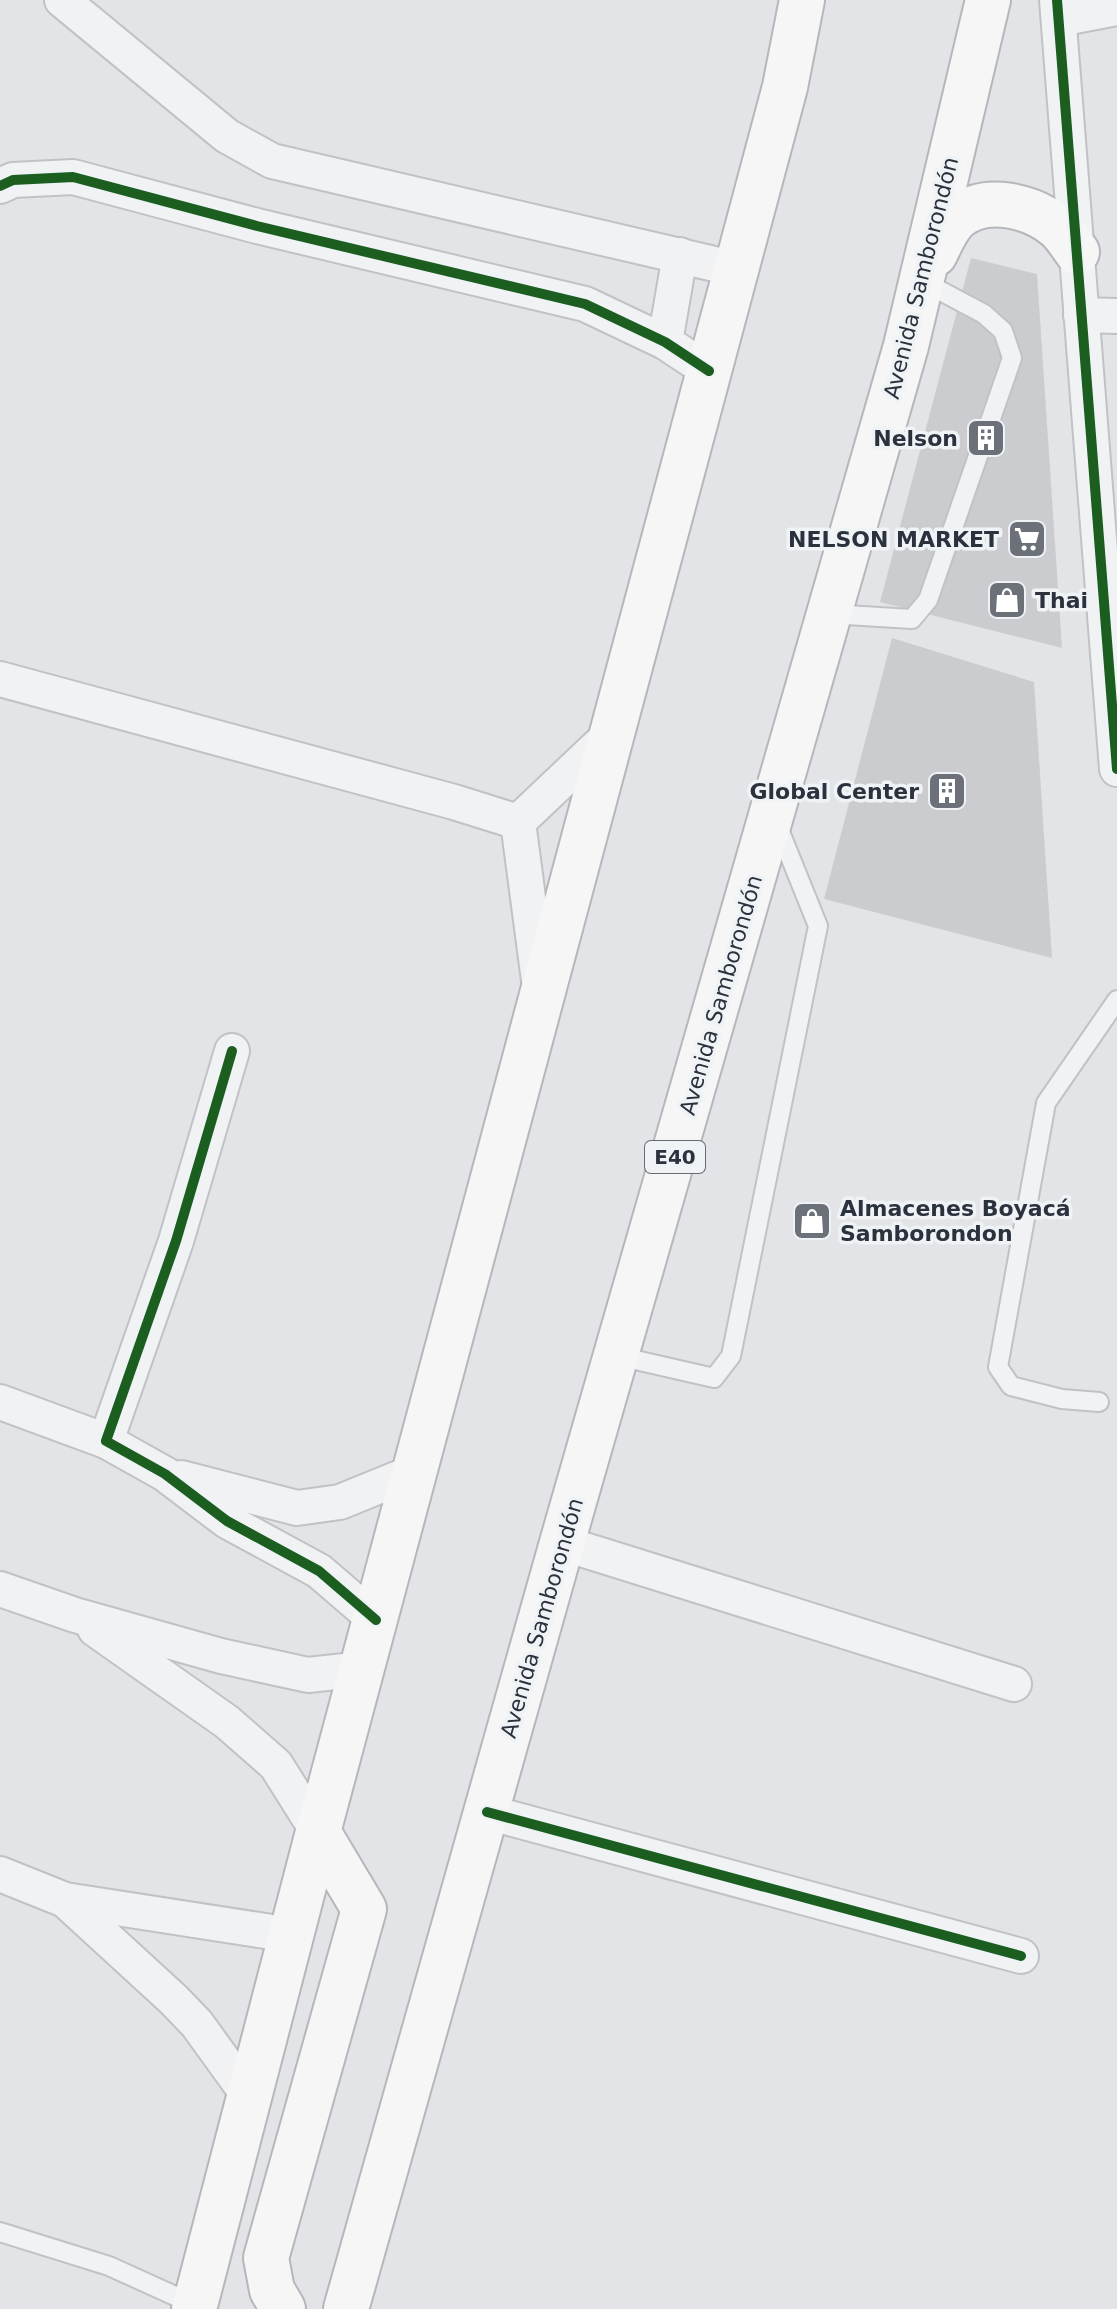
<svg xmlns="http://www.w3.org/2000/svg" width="1117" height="2309" font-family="'DejaVu Sans',sans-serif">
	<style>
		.building { fill: #cbcccf }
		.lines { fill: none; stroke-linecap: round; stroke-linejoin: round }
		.lane-casing { stroke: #c1c2c5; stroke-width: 22 }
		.street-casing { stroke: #c1c2c5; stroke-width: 38 }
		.highway-casing { stroke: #b5b7bb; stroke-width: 48 }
		.lane { stroke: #f1f2f4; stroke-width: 18 }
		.street { stroke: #f1f2f4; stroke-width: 34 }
		.highway { stroke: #f6f6f6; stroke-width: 44 }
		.cycleway-casing { stroke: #f0f3f6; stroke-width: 15 }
		.cycleway { stroke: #1b5e20; stroke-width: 10 }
		.labels { text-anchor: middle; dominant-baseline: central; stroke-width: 7; stroke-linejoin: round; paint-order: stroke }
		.shield { fill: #f0f3f6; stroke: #666c75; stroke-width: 2 }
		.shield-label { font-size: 20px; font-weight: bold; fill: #2b323e }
		.street-label { font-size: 22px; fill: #2b323e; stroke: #f0f3f6 }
		.poi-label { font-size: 22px; font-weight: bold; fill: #2b323e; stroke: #f0f3f6; text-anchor: end }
	</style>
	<rect width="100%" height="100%" fill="#e2e4e7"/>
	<g class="building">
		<polygon points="971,258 1037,274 1062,648 880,602"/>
		<polygon points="892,638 1034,682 1052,958 824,899"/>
	</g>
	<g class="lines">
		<g class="lane-casing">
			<g id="lane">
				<polyline points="830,614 912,619 928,600 1012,358 1003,331 984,314 922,281"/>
				<polyline points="618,1356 714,1378 731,1356 818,926 776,822"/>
				<polyline points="1099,1402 1062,1399 1011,1386 998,1367 1046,1103 1117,1000"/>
				<polyline points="0,2232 109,2266 195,2305"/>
			</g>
		</g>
		<g class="street-casing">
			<g id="street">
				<polyline points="62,0 227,136 272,161 736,269"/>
				<polyline points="1057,0 1117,769"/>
				<polyline points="1059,19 1117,8"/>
				<polyline points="0,186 13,180 73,177 257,226 585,304 665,342 709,371"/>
				<polyline points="1081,315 1117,316"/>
				<polyline points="665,342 680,255"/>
				<polyline points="0,679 454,802 518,822"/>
				<polyline points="518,822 540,988"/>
				<polyline points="518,822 613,732"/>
				<polyline points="232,1051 176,1241 106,1441 165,1474 227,1521 319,1571 376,1620"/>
				<polyline points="0,1402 106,1441"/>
				<polyline points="181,1478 297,1508 340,1502 416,1471"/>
				<polyline points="562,1543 1014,1684"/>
				<polyline points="0,1589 75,1615 221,1656 308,1675 363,1669"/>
				<polyline points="95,1629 227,1722 276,1765 318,1832"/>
				<polyline points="487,1812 1021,1956"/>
				<polyline points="0,1874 65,1900 291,1935"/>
				<polyline points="65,1900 174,2000 197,2024 249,2096"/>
			</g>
		</g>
		<g class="highway-casing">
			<g id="highway">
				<path d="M935,254C941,242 947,226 958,217C986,194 1032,206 1057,227C1065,234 1071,244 1077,252"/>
				<polyline points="194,2309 318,1832 785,87 802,0"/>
				<polyline points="283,2309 272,2290 266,2258 364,1909 318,1832"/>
				<polyline points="346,2309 562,1543 906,346 988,0"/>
			</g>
		</g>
		<use href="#lane" class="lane"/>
		<use href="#street" class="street"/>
		<use href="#highway" class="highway"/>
		<g class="cycleway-casing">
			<g id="cycleway">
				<polyline points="1057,0 1117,769"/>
				<polyline points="0,186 13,180 73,177 257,226 585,304 665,342 709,371"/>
				<polyline points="232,1051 176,1241 106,1441 165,1474 227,1521 319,1571 376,1620"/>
				<polyline points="487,1812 1021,1956"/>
			</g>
		</g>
		<use href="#cycleway" class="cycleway"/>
	</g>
	<defs>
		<g id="building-square" transform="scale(2)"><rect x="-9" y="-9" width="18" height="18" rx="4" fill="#6b7079" stroke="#f0f3f6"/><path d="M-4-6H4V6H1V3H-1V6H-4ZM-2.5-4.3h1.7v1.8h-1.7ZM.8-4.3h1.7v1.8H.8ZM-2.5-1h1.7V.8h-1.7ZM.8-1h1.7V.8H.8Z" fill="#fff"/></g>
		<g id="supermarket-square" transform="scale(2)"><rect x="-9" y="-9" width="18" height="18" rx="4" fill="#6b7079" stroke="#f0f3f6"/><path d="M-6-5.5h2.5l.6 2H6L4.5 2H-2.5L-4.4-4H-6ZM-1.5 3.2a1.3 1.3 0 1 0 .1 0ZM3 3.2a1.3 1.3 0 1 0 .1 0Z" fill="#fff"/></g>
		<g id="shop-square" transform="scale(2)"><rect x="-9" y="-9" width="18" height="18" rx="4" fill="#6b7079" stroke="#f0f3f6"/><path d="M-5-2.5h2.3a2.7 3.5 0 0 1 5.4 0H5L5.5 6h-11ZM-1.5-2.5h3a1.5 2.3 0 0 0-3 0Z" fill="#fff"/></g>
	</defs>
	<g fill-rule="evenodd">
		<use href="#building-square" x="986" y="438"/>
		<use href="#supermarket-square" x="1027" y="539"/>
		<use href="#shop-square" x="1007" y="600"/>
		<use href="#building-square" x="947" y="791"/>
		<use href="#shop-square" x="812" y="1221"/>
	</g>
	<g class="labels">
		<rect class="shield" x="645" y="1141" width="60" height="32" rx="6"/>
		<g class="shield-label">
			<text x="675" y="1157">E40</text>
		</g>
		<g class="street-label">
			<text transform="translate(921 278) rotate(-76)">Avenida Samborondón</text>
			<text transform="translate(721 995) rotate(-74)">Avenida Samborondón</text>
			<text transform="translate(542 1618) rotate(-74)">Avenida Samborondón</text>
		</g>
		<g class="poi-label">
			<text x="958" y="438">Nelson</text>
			<text x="999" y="539">NELSON MARKET</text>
			<text x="1035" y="600" text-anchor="start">Thai</text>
			<text x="919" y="791">Global Center</text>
			<text x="840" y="1208" text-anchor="start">Almacenes Boyacá<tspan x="840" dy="25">Samborondon</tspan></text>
		</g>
	</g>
</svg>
